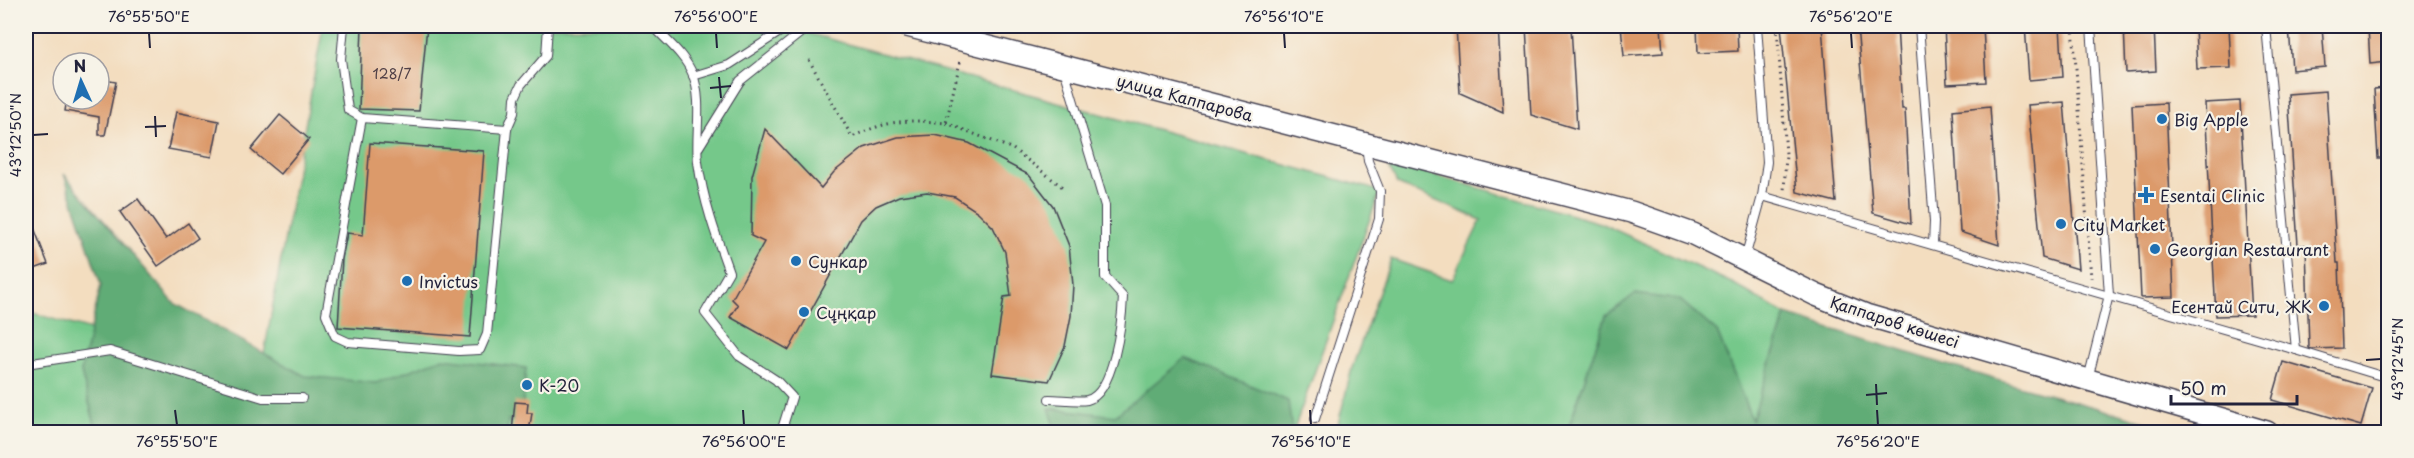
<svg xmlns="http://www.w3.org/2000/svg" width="2414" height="458" font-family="'Playpen Sans',sans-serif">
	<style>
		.green { fill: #75c88a; stroke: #4c7562; stroke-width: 1.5 }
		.forest { fill: #60ac76; stroke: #416758; stroke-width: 1.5 }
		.building { fill: #dc9a6b }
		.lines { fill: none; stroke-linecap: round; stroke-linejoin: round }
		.lane-casing { stroke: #413e4f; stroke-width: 10 }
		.secondary-casing { stroke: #413e4f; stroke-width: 24 }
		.path { stroke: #413e4f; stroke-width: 3; stroke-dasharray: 1.5 4.5; stroke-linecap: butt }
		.lane { stroke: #fff; stroke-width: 8 }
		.secondary { stroke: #fff; stroke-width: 21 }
		.ticks { fill: none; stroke: #22223b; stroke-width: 2 }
		.poi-dot { fill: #1f6fb2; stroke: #f7f3e8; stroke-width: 2 }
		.labels { text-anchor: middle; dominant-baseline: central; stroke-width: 4.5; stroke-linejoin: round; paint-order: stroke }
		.number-label { font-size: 14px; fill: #504047 }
		.street-label { font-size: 16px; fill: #22223b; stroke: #f7f3e8 }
		.poi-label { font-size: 16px; fill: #22223b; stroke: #f7f3e8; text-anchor: start }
		.neatline { fill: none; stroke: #22223b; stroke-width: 2 }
		.ticks-label { font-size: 15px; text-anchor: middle; fill: #22223b }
	</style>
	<rect width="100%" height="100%" fill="#f7f3e8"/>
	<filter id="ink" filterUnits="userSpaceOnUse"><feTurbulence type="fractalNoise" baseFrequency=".0167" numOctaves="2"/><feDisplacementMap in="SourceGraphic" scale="12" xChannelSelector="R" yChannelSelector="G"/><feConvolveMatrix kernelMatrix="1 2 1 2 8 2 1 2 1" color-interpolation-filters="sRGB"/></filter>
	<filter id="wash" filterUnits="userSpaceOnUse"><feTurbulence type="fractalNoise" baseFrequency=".008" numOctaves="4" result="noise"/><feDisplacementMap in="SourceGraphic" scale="24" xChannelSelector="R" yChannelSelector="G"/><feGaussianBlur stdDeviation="1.35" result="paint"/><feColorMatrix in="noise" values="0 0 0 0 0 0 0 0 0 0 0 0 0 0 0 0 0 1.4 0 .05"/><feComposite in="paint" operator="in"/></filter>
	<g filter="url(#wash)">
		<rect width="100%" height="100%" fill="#f3ddbf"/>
		<g class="green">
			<polygon points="323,26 782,26 1380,191 1293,432 250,432"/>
			<polygon points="1386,161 1600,223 1734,284 1786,315 1752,421 1717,332 1606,316 1567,432 1336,432 1352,368 1391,259 1452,280 1481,220 1397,184"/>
			<polygon points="26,311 91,330 81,372 97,432 26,432"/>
			<polygon points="2141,424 2186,432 2125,432"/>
		</g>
		<g class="forest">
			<polygon points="64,174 174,303 305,376 376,383 443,358 526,368 523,403 513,421 508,420 507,432 97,432 81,372 101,285"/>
			<polygon points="1635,294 1680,300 1717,332 1752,420 1786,315 1993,379 2173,429 2141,424 2125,432 1567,432 1606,316"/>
			<polygon points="1185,358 1288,401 1292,432 1057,432 1049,408 1115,416"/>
		</g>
		<g id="blocks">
			<g class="building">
				<polygon points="362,26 427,26 419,111 359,109"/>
				<polygon points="1456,26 1498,26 1503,112 1460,93"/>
				<polygon points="1526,26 1571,26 1577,129 1531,115"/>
				<polygon points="1621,26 1661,26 1663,53 1624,56"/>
				<polygon points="1697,26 1737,26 1738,51 1698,53"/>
				<polygon points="1781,26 1822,26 1836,202 1797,192"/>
				<polygon points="1857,26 1897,26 1902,109 1905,109 1911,224 1873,213"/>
				<polygon points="1944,26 1983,26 1986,82 1947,84"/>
				<polygon points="2025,26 2060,26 2063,77 2029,80"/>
				<polygon points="2124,26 2154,26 2156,71 2126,73"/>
				<polygon points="2195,26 2229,26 2231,68 2197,69"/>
				<polygon points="2289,26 2322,26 2325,67 2292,70"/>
				<polygon points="2368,26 2388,26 2388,62 2370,64"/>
				<polygon points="99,79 116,82 105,135 99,135 99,117 65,111 67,99 99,99"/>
				<polygon points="2388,88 2388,158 2378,158 2374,89"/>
				<polygon points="2326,91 2337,263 2339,263 2342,348 2312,349 2309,348 2306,245 2298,245 2288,94"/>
				<polygon points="2240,101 2252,315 2216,316 2205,103"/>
				<polygon points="2064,102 2078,269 2042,258 2028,105"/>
				<polygon points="2166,103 2174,297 2141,298 2132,105"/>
				<polygon points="1990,106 1999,245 1960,232 1953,110"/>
				<polygon points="176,112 219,121 212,157 168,149"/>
				<polygon points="280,115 309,139 280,174 251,150"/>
				<polygon points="765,129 821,188 834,172 864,148 898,137 935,135 969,143 1029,175 1053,206 1069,246 1073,285 1071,316 1065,346 1049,381 992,374 1004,297 1011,296 1005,252 993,227 978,212 955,197 927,192 899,196 876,206 861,220 789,350 730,317 738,305 732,299 764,242 751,236 752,176"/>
				<polygon points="370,143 484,151 470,337 338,327 342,259 347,233 363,235"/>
				<polygon points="138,199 166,239 188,223 198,238 158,266 120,212"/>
				<polygon points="26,207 48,264 26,272"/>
				<polygon points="2283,362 2372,388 2361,426 2272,400"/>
				<polygon points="515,402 528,403 527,413 532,413 529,432 512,432"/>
			</g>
		</g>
	</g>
	<g filter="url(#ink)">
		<use href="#blocks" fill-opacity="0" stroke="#413e4f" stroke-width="1.5"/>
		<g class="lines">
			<g class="lane-casing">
				<g id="lane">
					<polyline points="344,26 341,59 348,110 362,118 507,129"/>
					<path d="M653,26C667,41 685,55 693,75C703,101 695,134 698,162C703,200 716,236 729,272L705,313L739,356L776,380L792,397L781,432"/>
					<polyline points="1919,26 1934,222 1933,245"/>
					<polyline points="693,76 729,65 789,26"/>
					<polyline points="362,118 326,314 335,336 348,342 459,351 480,350 487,334 507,129 514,113 515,98 521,85 546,56 548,26"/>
					<polyline points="699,147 740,81 809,26"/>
					<polyline points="1762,196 2296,350 2266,26"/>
					<polyline points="1745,258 1762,196 1767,162 1757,26"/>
					<polyline points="2296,350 2388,378"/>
					<polyline points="26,364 110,351 263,398 302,398"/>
					<polyline points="2088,379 2109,295 2091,26"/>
					<path d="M1049,399C1061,399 1076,402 1087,400C1114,394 1122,321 1123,297L1105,277V206L1064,69"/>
					<polyline points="1315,419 1379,219 1380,191 1368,161 1366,145"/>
				</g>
			</g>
			<g class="secondary-casing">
				<polyline id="secondary" points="907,26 1631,212 1693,234 1816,295 1866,315 2267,432"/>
			</g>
			<g class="path">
				<polyline points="1777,26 1786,154 1784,192"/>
				<polyline points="2073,26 2091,278"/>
				<path d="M809,60L852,137C888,120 907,119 946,123L961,58"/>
				<polyline points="946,123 1013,149 1065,189"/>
				<polyline points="2283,425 2309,432"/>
			</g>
			<use href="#lane" class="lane"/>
			<use href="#secondary" class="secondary"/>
		</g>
	</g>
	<path class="ticks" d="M149,33L150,48M716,33L717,48M1284,33L1285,48M1851,33L1852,48M719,77L721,98M710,88L731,86M155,116L156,137M145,127L166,126M33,135L48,134M2366,360L2381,359M1876,384L1877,405M1866,395L1887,393M175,410L177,425M743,410L744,425M1310,410L1311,425M1877,410L1878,425"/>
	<g class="poi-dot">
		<circle cx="2162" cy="119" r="6"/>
		<path d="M2143 186h6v6h6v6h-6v6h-6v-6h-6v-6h6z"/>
		<circle cx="2061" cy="224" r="6"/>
		<circle cx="2155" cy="249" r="6"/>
		<circle cx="796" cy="261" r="6"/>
		<circle cx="407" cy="281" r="6"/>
		<circle cx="2324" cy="306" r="6"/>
		<circle cx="804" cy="312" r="6"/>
		<circle cx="527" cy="385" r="6"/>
	</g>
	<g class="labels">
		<g class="number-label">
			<text x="392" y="73">128/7</text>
		</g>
		<g class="street-label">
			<text transform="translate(1185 97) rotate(15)">улица Каппарова</text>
			<text transform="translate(1895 321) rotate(18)">Қаппаров көшесі</text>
		</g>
		<g class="poi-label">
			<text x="2174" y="119">Big Apple</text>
			<text x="2160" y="195">Esentai Clinic</text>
			<text x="2073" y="224">City Market</text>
			<text x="2167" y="249">Georgian Restaurant</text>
			<text x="808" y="261">Сункар</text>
			<text x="419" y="281">Invictus</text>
			<text x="2312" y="306" text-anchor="end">Есентай Сити, ЖК</text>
			<text x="816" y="312">Сұңқар</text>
			<text x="539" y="385">K-20</text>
		</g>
	</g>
	<rect width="2414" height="458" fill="none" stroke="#f7f3e8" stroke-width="66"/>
	<g transform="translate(81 81) rotate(356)"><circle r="28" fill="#f7f3e8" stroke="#a29fa3" stroke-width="1.5"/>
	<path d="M0-4.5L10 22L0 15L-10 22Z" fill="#1f6fb2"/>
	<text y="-9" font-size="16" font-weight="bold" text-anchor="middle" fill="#22223b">N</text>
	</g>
	<path d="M2171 395v9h126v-9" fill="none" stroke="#22223b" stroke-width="3"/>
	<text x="2180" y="395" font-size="18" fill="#22223b" stroke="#f7f3e8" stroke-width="4.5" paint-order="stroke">50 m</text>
	<rect x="33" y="33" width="2348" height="392" class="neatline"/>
	<g class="ticks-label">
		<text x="149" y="22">76°55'50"E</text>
		<text x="716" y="22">76°56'00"E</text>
		<text x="1284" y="22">76°56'10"E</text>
		<text x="1851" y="22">76°56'20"E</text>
		<text transform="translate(16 135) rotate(-90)" y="5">43°12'50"N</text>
		<text transform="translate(2398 359) rotate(-90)" y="5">43°12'45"N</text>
		<text x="177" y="447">76°55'50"E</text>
		<text x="744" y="447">76°56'00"E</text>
		<text x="1311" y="447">76°56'10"E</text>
		<text x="1878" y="447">76°56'20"E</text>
	</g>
</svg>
